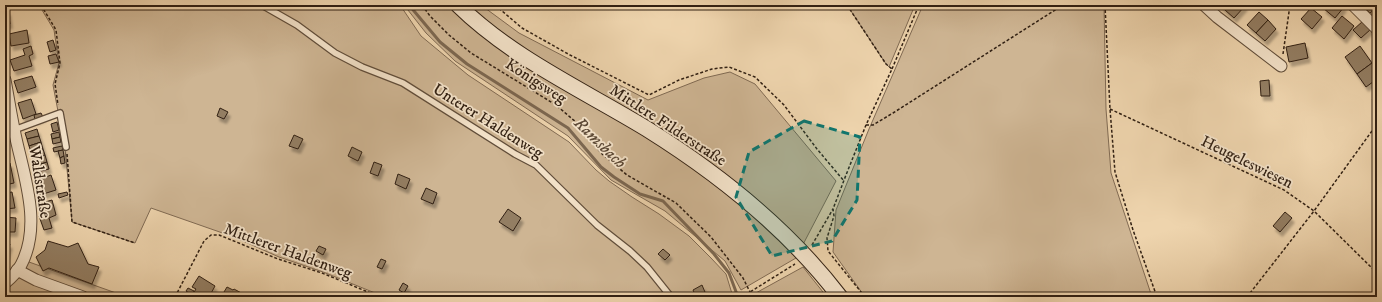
<svg xmlns="http://www.w3.org/2000/svg" width="1382" height="302" font-family="'IM FELL DW Pica',serif">
	<style>
		.green { fill: #ceb593; stroke: #806a53 }
		.lines { fill: none; stroke-linecap: round; stroke-linejoin: round }
		.stream { stroke: #7c6750; stroke-width: 3 }
		.building { fill: #937e63; stroke: #312013; filter: url(#shadow) }
		.service-casing { stroke: #604d3a; stroke-width: 8 }
		.minor-casing { stroke: #604d3a; stroke-width: 13 }
		.secondary-casing { stroke: #312013; stroke-width: 17 }
		.path { stroke: #312013; stroke-width: 1.5; stroke-dasharray: 3 2; stroke-linecap: butt }
		.service { stroke: #f4e3ca; stroke-width: 5.5 }
		.minor { stroke: #f4e3ca; stroke-width: 11 }
		.secondary { stroke: #f4e3ca; stroke-width: 15 }
		.marked { fill: #0f766e; fill-opacity: 0.2; stroke: #0f766e; stroke-width: 3; stroke-dasharray: 8 5; stroke-linejoin: round }
		.labels { text-anchor: middle; dominant-baseline: central; stroke-width: 3.5; stroke-linejoin: round; paint-order: stroke }
		.street-label { font-size: 16px; fill: #312013; stroke: #f4e3ca }
		.water-label { font-size: 17px; font-style: italic; fill: #5d4a37; stroke: #f4e3ca }
	</style>
	<defs>
		<filter id="shadow"><feDropShadow dx="2.5" dy="4.5" stdDeviation="1" flood-color="#0004"/></filter>
	</defs>
	<rect width="100%" height="100%" fill="#eed4ad"/>
	<filter id="stains"><feTurbulence type="fractalNoise" baseFrequency=".005" numOctaves="4"/><feColorMatrix values="0 0 0 0 .2 0 0 0 0 .09 0 0 0 0 .02 0 0 0 .5 -.17"/></filter>
	<radialGradient id="worn" r=".72"><stop offset=".6" stop-color="#630" stop-opacity="0"/><stop offset="1" stop-color="#630" stop-opacity=".3"/></radialGradient>
	<g class="green">
		<polygon points="39,5 400,5 421,36 468,75 569,142 596,170 609,181 632,197 659,214 689,236 711,258 726,274 733,297 385,297 323,272 279,257 234,237 151,208 135,243 72,222 65,148 53,85 59,63 54,30"/>
		<polygon points="404,5 481,5 519,33 648,100 704,78 730,72 755,84 836,181 796,258 741,290 725,261 665,211 611,180 568,136 455,61 426,33"/>
		<polygon points="847,5 915,5 889,67 886,64"/>
		<polygon points="923,5 1104,5 1106,109 1111,173 1152,297 865,297 833,252 836,210 869,129"/>
		<polygon points="29,262 116,293 129,297 5,297 5,288"/>
		<polygon points="803,267 827,297 754,297 754,294"/>
	</g>
	<g class="lines">
		<polyline class="stream" points="409,5 440,42 467,64 568,128 601,167 614,177 640,194 663,201 714,254 729,273 738,297"/>
	</g>
	<g class="building">
		<polygon points="1220,5 1230,5 1225,10"/>
		<polygon points="1230,5 1244,5 1245,6 1234,18 1225,10"/>
		<polygon points="1326,5 1341,5 1344,7 1335,18 1323,8"/>
		<polygon points="1362,5 1377,5 1377,7 1370,13"/>
		<polygon points="1311,8 1322,17 1312,29 1301,19"/>
		<polygon points="8,11 10,24 5,25 5,12"/>
		<polygon points="1259,12 1268,20 1256,33 1247,25"/>
		<polygon points="1342,16 1354,26 1344,39 1332,28"/>
		<polygon points="1268,20 1276,29 1265,41 1256,33"/>
		<polygon points="1363,21 1371,29 1361,38 1353,30"/>
		<polygon points="27,30 29,43 11,46 9,34"/>
		<polygon points="53,40 56,50 50,52 47,42"/>
		<polygon points="1305,43 1308,58 1289,62 1286,47"/>
		<polygon points="31,46 33,54 29,56 32,66 14,71 10,60 25,55 23,49"/>
		<polygon points="1360,46 1372,63 1357,74 1345,57"/>
		<polygon points="56,54 59,62 50,64 48,56"/>
		<polygon points="1372,63 1377,70 1377,79 1366,87 1357,74"/>
		<polygon points="32,76 36,87 18,93 14,81"/>
		<polygon points="1269,80 1270,96 1261,96 1260,81"/>
		<polygon points="1377,94 1377,105 1372,99"/>
		<polygon points="31,99 36,114 23,119 18,103"/>
		<polygon points="220,108 228,112 224,119 217,116"/>
		<polygon points="41,113 43,117 35,120 34,115"/>
		<polygon points="57,122 59,130 53,132 51,124"/>
		<polygon points="37,129 39,136 27,139 25,133"/>
		<polygon points="59,132 60,137 52,139 51,134"/>
		<polygon points="294,135 303,139 298,149 289,146"/>
		<polygon points="39,136 41,142 29,146 27,139"/>
		<polygon points="60,137 61,142 53,144 52,139"/>
		<polygon points="41,142 43,149 31,152 29,146"/>
		<polygon points="62,146 63,150 54,152 53,148"/>
		<polygon points="352,147 362,152 358,161 348,156"/>
		<polygon points="43,149 45,155 33,159 31,152"/>
		<polygon points="63,150 64,156 60,158 58,151"/>
		<polygon points="45,155 47,162 35,166 33,159"/>
		<polygon points="64,156 65,163 61,164 60,158"/>
		<polygon points="47,162 49,169 37,172 35,166"/>
		<polygon points="374,162 382,165 378,176 370,173"/>
		<polygon points="10,163 14,183 5,185 5,164"/>
		<polygon points="398,174 410,179 406,189 395,184"/>
		<polygon points="51,175 56,190 40,195 35,181"/>
		<polygon points="426,188 437,193 433,204 421,199"/>
		<polygon points="12,192 15,208 5,209 5,193"/>
		<polygon points="67,192 68,195 59,198 58,194"/>
		<polygon points="52,200 56,215 49,218 52,228 44,230 39,216 42,215 38,204"/>
		<polygon points="508,209 521,218 513,231 499,222"/>
		<polygon points="1285,212 1292,218 1280,232 1273,226"/>
		<polygon points="5,217 16,218 15,232 5,232"/>
		<polygon points="48,241 68,247 78,243 88,264 99,267 92,284 49,268 43,271 36,257 45,250"/>
		<polygon points="5,243 10,244 6,257 5,256"/>
		<polygon points="319,246 326,249 323,255 316,251"/>
		<polygon points="663,249 670,255 665,260 658,254"/>
		<polygon points="381,259 386,261 382,269 377,267"/>
		<polygon points="199,276 215,286 209,297 201,297 194,292 196,289 192,287"/>
		<polygon points="403,283 408,286 404,293 399,290"/>
		<polygon points="702,285 707,297 696,297 693,290"/>
		<polygon points="227,287 233,290 234,289 245,295 243,297 221,297"/>
		<polygon points="188,288 194,291 192,295 186,291"/>
	</g>
	<g class="lines">
		<g class="service-casing">
			<g id="service">
				<polyline points="262,5 297,25 335,53 362,67 403,83 515,154 536,165 597,225 630,251 647,267 671,297"/>
				<polyline points="14,130 60,113 66,147"/>
			</g>
		</g>
		<g class="minor-casing">
			<g id="minor">
				<polyline points="1204,5 1217,17 1281,66"/>
				<polyline points="1353,5 1377,29"/>
				<path d="M5,80C9,101 12,122 17,143C26,182 41,227 21,265C17,272 11,278 5,283"/>
				<polyline points="17,270 36,280 83,297"/>
			</g>
		</g>
		<g class="secondary-casing">
			<path id="secondary" d="M458,5C512,58 583,90 647,129C719,174 788,229 840,297"/>
		</g>
		<g class="path">
			<polyline points="41,5 56,30 60,63 55,84 58,105"/>
			<polyline points="422,5 430,16 449,35 471,53 556,105 577,123 601,153 627,175 676,203 711,237 743,278 750,292 751,297"/>
			<polyline points="495,5 522,28 570,55 649,95 679,80 712,69 729,67 755,77 784,105 817,149 844,181"/>
			<polyline points="847,5 886,64 892,69 866,125 846,175 833,209 834,216 827,238 828,251 865,297"/>
			<polyline points="1105,5 1110,109 1115,172 1133,230 1157,297"/>
			<polyline points="1283,54 1290,5"/>
			<polyline points="892,69 919,5"/>
			<polyline points="1110,109 1284,190 1314,211 1377,273"/>
			<polyline points="866,125 873,125 893,113 1063,5"/>
			<polyline points="67,154 72,222 135,243"/>
			<polyline points="812,245 833,209"/>
			<polyline points="175,297 204,241 211,235 219,235 278,259 322,273 380,297"/>
			<polyline points="742,297 795,264"/>
			<polyline points="1247,297 1314,211 1377,124"/>
		</g>
		<use href="#service" class="service"/>
		<use href="#minor" class="minor"/>
		<use href="#secondary" class="secondary"/>
	</g>
	<path class="marked" d="M804,121L860,137L857,200L832,241L772,256L736,197L749,152Z"/>
	<g class="labels">
		<g class="street-label">
			<text transform="translate(536 81) rotate(33)">Königsweg</text>
			<text transform="translate(488 121) rotate(32)">Unterer Haldenweg</text>
			<text transform="translate(668 125) rotate(33)">Mittlere Filderstraße</text>
			<text transform="translate(1247 162) rotate(26)">Heugeleswiesen</text>
			<text transform="translate(40 182) rotate(81)">Waldstraße</text>
			<text transform="translate(288 251) rotate(20)">Mittlerer Haldenweg</text>
		</g>
		<g class="water-label">
			<text transform="translate(600 143) rotate(44)">Ramsbach</text>
		</g>
	</g>
	<rect width="1382" height="302" fill="none" stroke="#eed4ad" stroke-width="20"/>
	<rect x="6" y="6" width="1370" height="290" fill="none" stroke="#312013" stroke-width="2"/>
	<rect x="10" y="10" width="1362" height="282" fill="none" stroke="#312013"/>
	<rect width="100%" height="100%" filter="url(#stains)"/>
	<rect width="100%" height="100%" fill="url(#worn)"/>
</svg>
